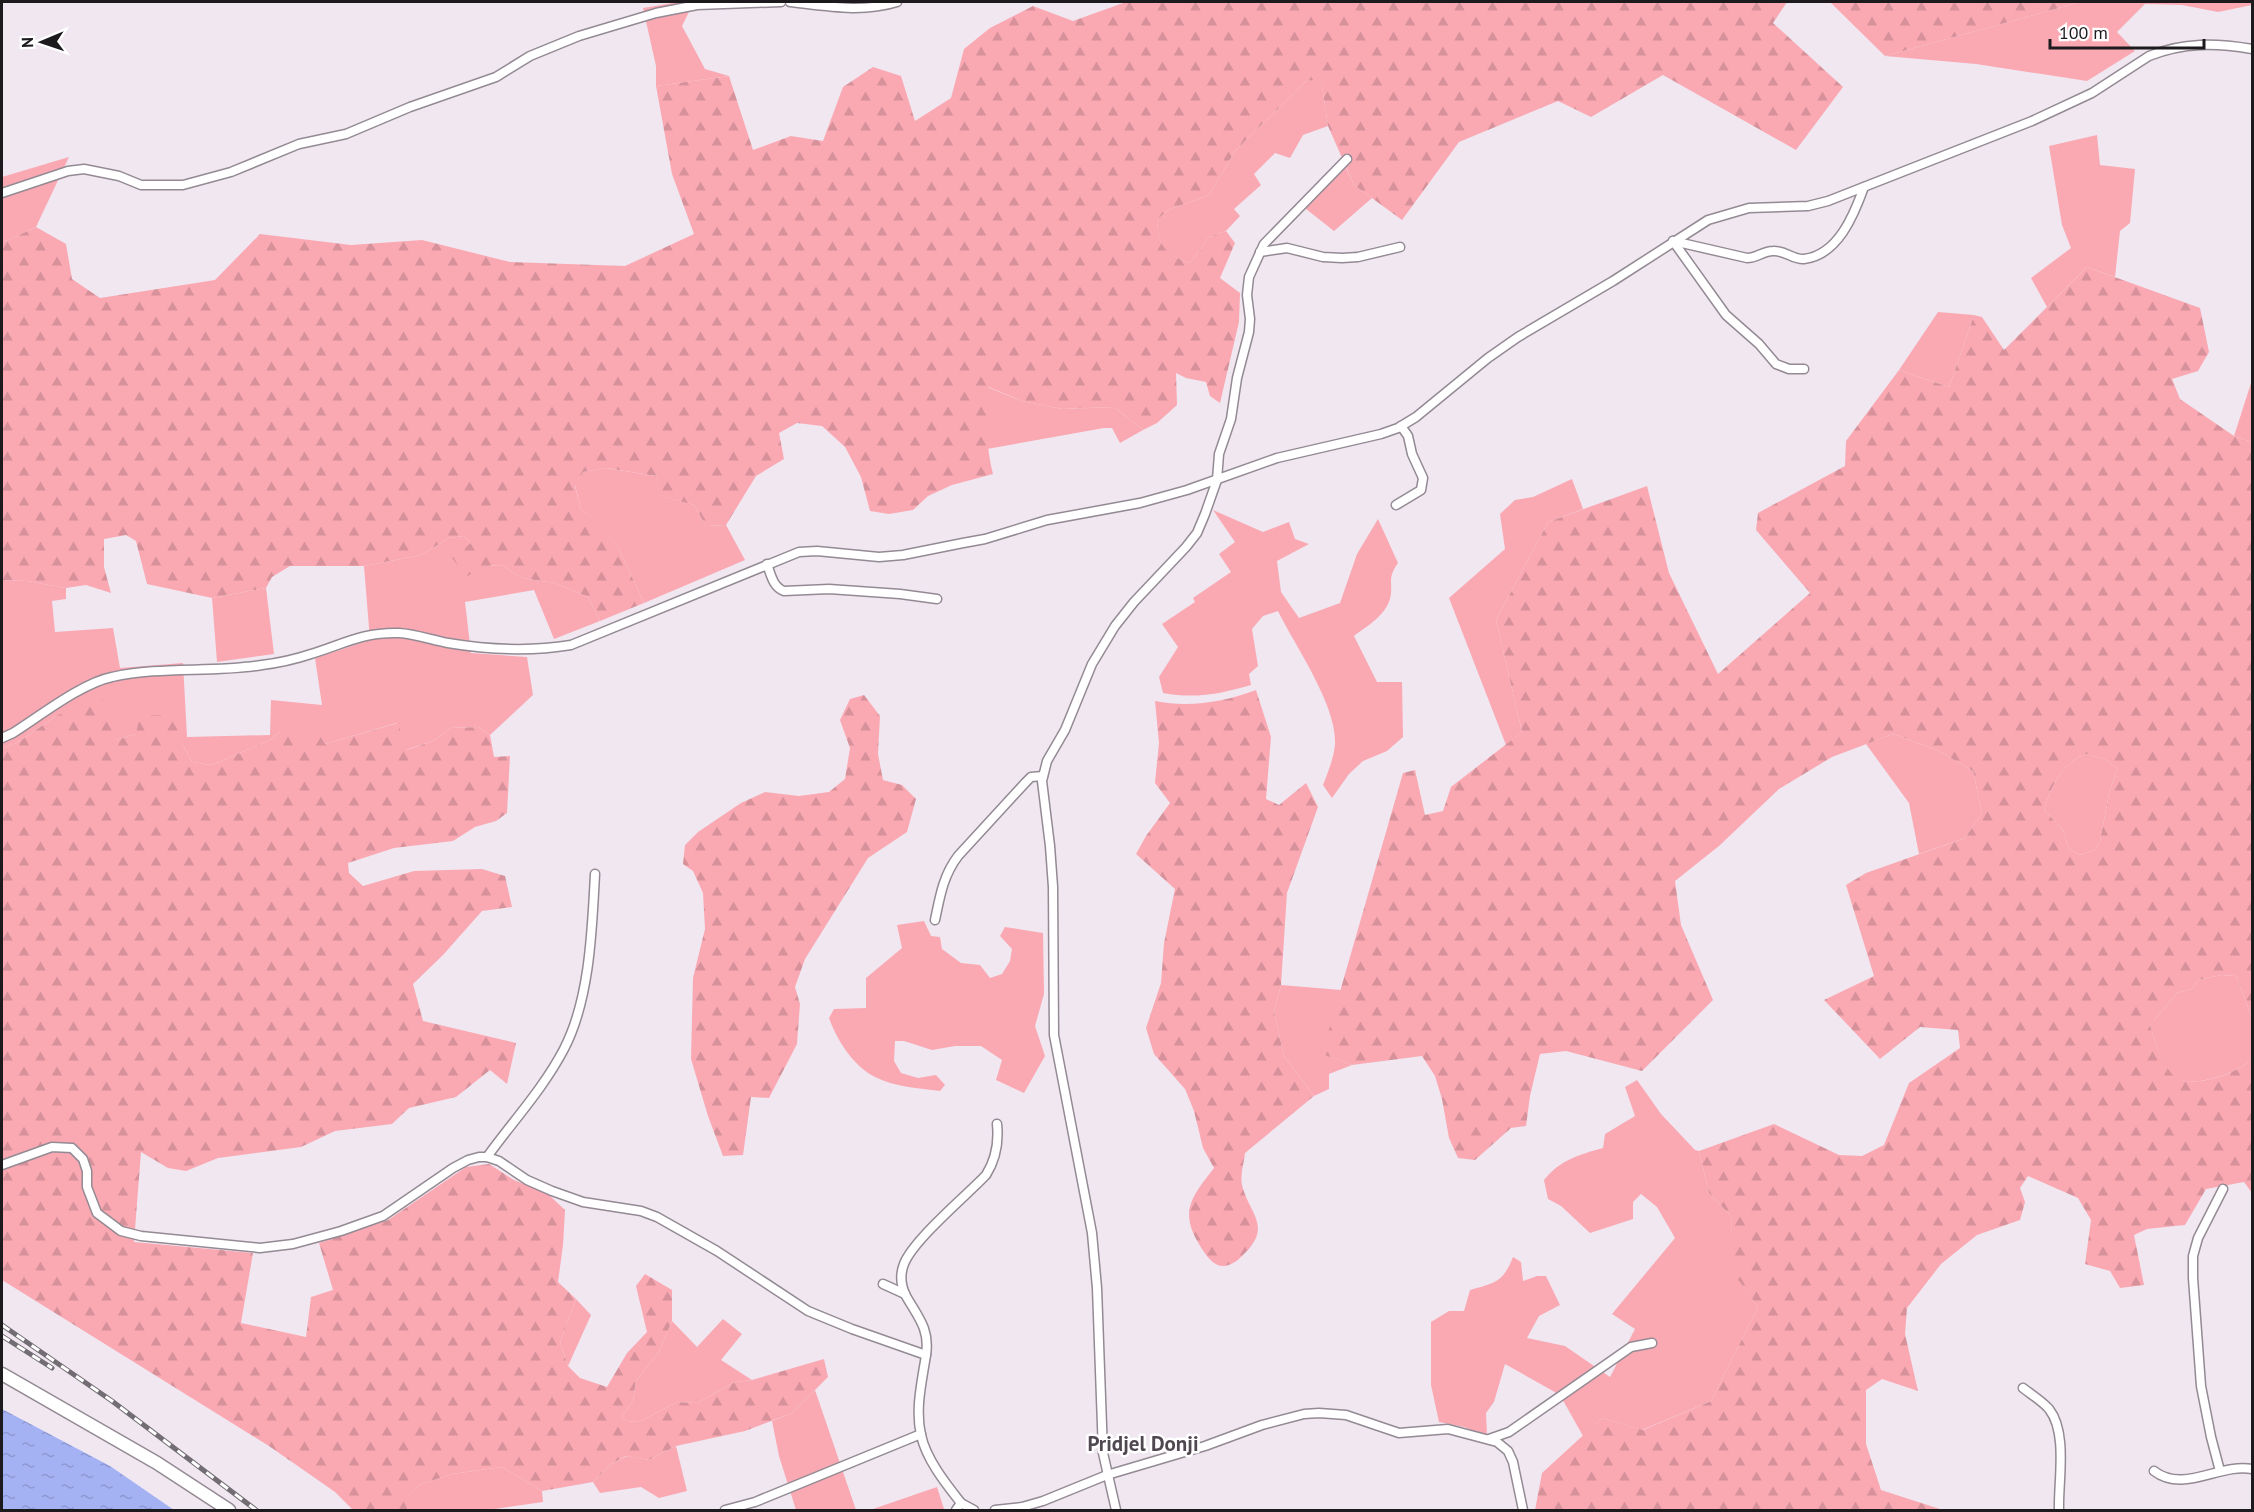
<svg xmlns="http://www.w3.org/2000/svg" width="2254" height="1512" font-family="'PT Sans',sans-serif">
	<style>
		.green { fill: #faa9b3 }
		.forest { fill: url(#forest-firs); fill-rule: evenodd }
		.water { fill: url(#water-ripples) }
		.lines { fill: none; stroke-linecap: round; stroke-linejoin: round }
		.street-casing { stroke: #938a94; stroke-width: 11 }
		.secondary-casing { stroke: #938a94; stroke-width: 15 }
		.street { stroke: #fff; stroke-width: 8 }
		.secondary { stroke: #fff; stroke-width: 12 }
		.rail-casing { stroke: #726d73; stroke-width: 5 }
		.rail { stroke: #fff; stroke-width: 3; stroke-dasharray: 9; stroke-linecap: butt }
		.labels { text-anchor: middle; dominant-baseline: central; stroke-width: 5; stroke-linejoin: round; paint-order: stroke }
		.quarter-label { font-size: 21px; font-weight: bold; fill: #504850; stroke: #fff }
	</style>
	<defs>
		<pattern id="forest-firs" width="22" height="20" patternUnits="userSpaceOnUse" patternTransform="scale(1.5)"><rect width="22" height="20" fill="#faa9b3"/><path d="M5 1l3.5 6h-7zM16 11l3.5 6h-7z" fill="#d6919a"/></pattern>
		<pattern id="water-ripples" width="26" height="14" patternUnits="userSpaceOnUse" patternTransform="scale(1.5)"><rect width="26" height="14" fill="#a4b2f4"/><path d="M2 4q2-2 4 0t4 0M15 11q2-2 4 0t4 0" fill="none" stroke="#8d98d1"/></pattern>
	</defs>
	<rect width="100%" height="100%" fill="#f0e7f1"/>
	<g class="green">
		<polygon points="679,2 694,2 682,26 705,69 729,76 656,86 656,66 643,8"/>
		<polygon points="2081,2 2252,2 2252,5 2218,12 2182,5 2145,4 2117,32 2135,51 2087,81 1976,64 1885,56"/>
		<path d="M1321,78L1328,126L1303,135L1290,158L1275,153L1254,174L1261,185L1234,209L1240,216L1226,231L1209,237L1190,263C1165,255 1158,246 1157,220L1168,210L1209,195L1235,151L1306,81Z"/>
		<polygon points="2097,135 2100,165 2135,169 2130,223 2120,231 2115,277 2087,267 2047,307 2031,278 2071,248 2062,225 2049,146"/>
		<polygon points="69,157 36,227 2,243 2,177"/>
		<polygon points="1342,159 1354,185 1372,198 1334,231 1301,205"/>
		<polygon points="1938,312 1974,315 1949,387 1899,370"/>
		<polygon points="2252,380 2252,442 2234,436"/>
		<polygon points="987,387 1022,401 1062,409 1114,407 1143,430 1120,443 1112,428 1104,428 987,449 985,417"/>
		<polygon points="606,468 656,476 662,496 694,505 706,526 726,525 745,560 644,603 620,551 605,528 581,510 575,485 583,472"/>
		<polygon points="1572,479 1583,509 1548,522 1496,620 1522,732 1506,745 1449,598 1505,549 1500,514 1515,500 1533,497"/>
		<path d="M1213,510L1263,532L1289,522L1295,539L1309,544L1277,561L1281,592L1299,618L1340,603L1357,554L1378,519L1398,563C1386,580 1394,583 1390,599C1385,616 1367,626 1354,636L1377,682H1402L1403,737L1387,751L1363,761L1349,774L1332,798L1323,785C1328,772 1334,758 1335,744C1337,705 1295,646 1278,611L1263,616L1252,629L1258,666L1249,674L1251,685C1220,694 1195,699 1163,693L1159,677L1178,647L1162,624L1195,602L1193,598L1231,572L1219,554L1235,542Z"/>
		<polygon points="464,536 471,543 488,566 502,565 522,578 555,583 588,597 600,621 554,639 534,590 465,602 471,653 527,657 533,695 490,735 478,727 450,728 435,740 406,750 397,723 325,744 280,732 270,740 212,765 192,762 183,745 136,734 116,740 56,716 17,743 2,748 2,580 27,581 66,588 66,599 52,601 55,632 113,628 120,668 183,663 187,737 270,735 271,700 322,705 315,658 370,640 364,566 421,555 449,538"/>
		<polygon points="266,588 274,654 217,662 212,598"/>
		<polygon points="1893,734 1937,750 1973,771 1982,813 1965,838 1919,854 1909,803 1866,744"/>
		<path d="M2086,754L2104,759L2117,768L2109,794L2100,841L2095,850L2080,855L2069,849L2063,830L2044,810C2051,786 2062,763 2086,754Z"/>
		<path d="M924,921L931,936L940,937L942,949L961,963L980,965L990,978L1002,974L1010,961L1012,949L1000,936L1005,927L1043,933L1044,994L1035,1026L1045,1056L1024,1093L996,1080L1002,1060L981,1046H955L932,1050L904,1041H895L894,1061L901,1073L918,1078L936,1075L945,1085L940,1091C919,1088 894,1087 875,1077C853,1066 837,1040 829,1018L834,1009L866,1008V978L902,948L897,925Z"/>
		<path d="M2222,975L2236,976L2252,1018V1059C2238,1073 2185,1093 2170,1073C2160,1060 2155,1041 2150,1025L2177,993L2192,989L2198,980Z"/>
		<polygon points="1281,985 1341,990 1323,1054 1352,1065 1329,1074 1329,1089 1314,1096 1284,1056 1274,1012"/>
		<path d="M1637,1080L1661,1114L1695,1150L1699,1151L1709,1193L1732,1217L1730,1267L1758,1307L1711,1401L1642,1430L1602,1418L1583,1436L1560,1395L1505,1364L1494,1402L1486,1413L1487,1436L1464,1427L1439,1422L1431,1385V1322L1449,1311H1464L1470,1290C1494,1283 1503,1283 1513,1257L1521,1262L1523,1281L1537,1276H1546L1560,1305L1539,1316L1527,1338L1565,1346L1610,1377L1635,1329L1612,1314L1675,1238L1657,1207L1641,1194L1633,1202V1219L1590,1233L1561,1206L1548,1199L1544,1180C1560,1160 1578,1155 1603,1148L1605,1134L1635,1116L1625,1087Z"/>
		<polygon points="576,1299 591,1315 568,1366 560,1342"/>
		<polygon points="723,1319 742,1334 721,1360 752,1380 735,1382 697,1403 677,1402 639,1422 626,1421 622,1416 633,1401 636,1381 659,1352 672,1321 697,1347"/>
		<polygon points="815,1390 856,1510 796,1510 779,1456 772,1421 792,1413"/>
		<polygon points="676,1446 687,1491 659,1498 641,1487 600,1493 593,1482 611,1464 627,1456 649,1460"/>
		<polygon points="502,1467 542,1491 543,1502 488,1510 408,1510 403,1501 419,1485 452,1474"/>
		<polygon points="937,1487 944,1509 942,1510 870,1510"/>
	</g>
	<g class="forest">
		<path d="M1126,2H1787L1773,23L1843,87L1796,150L1663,75L1591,117L1558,101L1459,142L1402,220L1354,185L1328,126L1321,79L1306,81L1235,151L1209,195L1168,210L1157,220C1158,245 1165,255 1190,263L1209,237L1226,231L1235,243L1220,278L1240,293L1239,322L1220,403L1210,396L1206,382L1186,378L1176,373L1177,405L1157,423L1143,430L1114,407L1062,409L1022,401L988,387C985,418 986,445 993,474L952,485L928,496L913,510L889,514L870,511L861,477L845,447L822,426L797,423L779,433L784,459L756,476L726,525L706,526L694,505L661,496L656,476L607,468L583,472L575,486L581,510L605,527L620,551L644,603L600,621L588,597L555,583L522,578L502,565L488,566L467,576L452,558L471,543L464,536L449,538L421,555L364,566H290L272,577L266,588L212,598L147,584L136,541L126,535L104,539V567L111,593L86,585L66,588L27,581L2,580V243L36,227L66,244L72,279L100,298L215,280L260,234L351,245L422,240L510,262L625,266L694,234L672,174L656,86L729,76L753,150L791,136L823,141L843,87L873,67L901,76L915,121L951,98L964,49L990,28L1033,6L1073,21Z"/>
		<polygon points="1830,2 2081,2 1885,56"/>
		<path d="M2087,267L2200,308L2209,352L2198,371L2172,379L2180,399L2234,436L2252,442V1018L2236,976L2222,975L2198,980L2192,989L2177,993L2150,1025C2155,1041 2160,1060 2171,1073C2186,1093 2238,1073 2252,1059V1193L2244,1182L2206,1189L2185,1225L2147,1229L2134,1235L2144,1285L2120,1288L2110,1271L2085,1264L2091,1220L2078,1198L2028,1176L2020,1188L2025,1202L2020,1220L1977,1235L1941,1264L1907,1308L1905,1334L1918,1391L1882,1379L1866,1390V1444L1881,1490L1943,1510H1535L1542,1473L1602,1418L1643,1430L1711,1401L1758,1307L1729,1267L1732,1217L1709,1193L1699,1151L1774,1124L1839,1155L1862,1156L1884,1145L1909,1083L1960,1048L1958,1030L1920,1027L1880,1059L1824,1000L1874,976L1846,885L1866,873L1965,838L1982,813L1973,771L1937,750L1893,734L1832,757L1779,789L1719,846L1675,881L1681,925L1713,1000L1642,1071L1566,1051L1540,1054L1530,1096L1526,1126L1511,1128L1475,1160L1458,1158L1449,1138L1442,1099L1435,1076L1422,1056L1352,1065L1322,1054L1403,773L1415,770L1425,815L1443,811L1451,787L1522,732L1496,620L1548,522L1647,486L1669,573L1718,674L1810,593L1756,530L1758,513L1845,466L1846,441L1899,370L1949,387L1974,315L1982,317L2004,350ZM2086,754L2104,759L2117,768L2109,794L2100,841L2095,850L2080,855L2069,849L2063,830L2044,810C2051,786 2062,763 2086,754Z"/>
		<path d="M1256,690L1271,737L1266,799L1279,805L1306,783L1318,807L1287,893L1281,985L1274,1012L1284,1056L1314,1096L1245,1153C1244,1162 1240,1176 1242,1185C1249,1213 1271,1225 1247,1251C1240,1258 1235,1264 1225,1266C1215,1267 1209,1259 1204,1252C1178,1214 1189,1200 1214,1168L1203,1148L1194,1111L1185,1089L1154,1054L1146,1028L1161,983L1164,943L1175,889L1136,854L1146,836L1170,803L1155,783L1159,743L1155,701C1189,708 1224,702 1256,690Z"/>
		<polygon points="864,695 880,716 878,754 883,780 902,785 916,799 907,832 868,858 805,959 795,987 800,1004 797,1044 769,1098 751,1097 743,1155 723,1156 708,1116 691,1059 693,978 705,929 703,893 693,871 683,864 685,845 698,832 741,803 765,792 799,796 829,792 845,779 850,748 840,720 850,699"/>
		<polygon points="101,696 116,740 136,734 140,715 177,715 183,745 192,762 212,765 270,740 280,732 320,736 325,744 398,723 407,750 435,740 450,728 478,727 490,735 494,757 510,756 507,813 496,821 475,827 453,841 394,848 348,863 349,873 363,886 414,871 482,869 505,876 512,907 482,911 443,955 413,984 423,1021 516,1043 507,1084 490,1070 456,1097 409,1108 392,1124 335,1131 301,1147 218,1158 186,1171 168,1168 141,1152 134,1242 253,1253 241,1323 306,1337 311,1297 333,1290 319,1243 388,1220 466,1167 489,1164 514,1180 548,1194 565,1210 563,1245 558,1282 576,1299 560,1342 568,1366 580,1378 607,1387 627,1353 647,1332 636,1286 645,1274 672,1290 672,1321 659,1352 636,1381 633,1401 622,1416 626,1421 639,1422 677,1402 697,1403 735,1382 752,1380 824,1359 828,1377 792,1413 745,1431 676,1446 649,1460 626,1456 611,1464 593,1482 542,1491 502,1467 452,1474 419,1485 404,1501 408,1510 353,1510 335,1492 269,1446 2,1280 2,748 17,743 56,716"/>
	</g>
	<polygon class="water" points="2,1409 110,1466 174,1510 2,1510"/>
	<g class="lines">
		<g class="street-casing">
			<g id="street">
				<path d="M790,2C826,6 862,13 897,2"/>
				<polyline points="2,193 68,171 84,169 119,176 141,185 183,185 231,172 299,144 346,134 410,107 496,77 530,56 579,36 656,13 697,5 781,2"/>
				<path d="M1673,241L1747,258C1757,258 1763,251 1773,251C1785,250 1793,260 1804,259C1838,255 1854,215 1864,187"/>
				<polyline points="1673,241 1726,315 1759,344 1776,364 1789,369 1804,369"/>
				<polyline points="1260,252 1287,248 1323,257 1342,258 1358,257 1400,247"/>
				<polyline points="1396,505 1421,490 1423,478 1412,454 1408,436 1401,426"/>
				<path d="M767,564C771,575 773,587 784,591L829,589L900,594L937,599"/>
				<path d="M2,738L13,733C40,716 82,683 112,677C161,666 213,673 262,665C278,663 296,659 311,654C344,644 362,632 399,633C415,634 432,640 448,643C490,650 529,652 571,645L799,552L817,551L879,557L903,555L963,543L985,539L1047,520L1140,503L1187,490L1277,458L1381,434L1398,428L1416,417L1488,358L1518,337L1613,281L1708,220L1749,208L1808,206L1828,201L2032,121L2092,93L2149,56C2184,42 2216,43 2252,49"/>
				<path d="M935,920C940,896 943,876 958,856L1026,782L1031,777L1043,776"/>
				<path d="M487,1157C513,1121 543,1089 564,1049C590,999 592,929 595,874"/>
				<path d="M2,1165L52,1147L72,1148L83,1159L87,1171V1187L97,1213L121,1231L141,1236L260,1248L293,1244L341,1231L383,1216L453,1168L468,1160L479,1157H487L499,1161L527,1180L552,1191L583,1202L641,1211L657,1217L717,1251L808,1311L852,1329L926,1355C922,1381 915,1409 921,1435C926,1459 946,1484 961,1503L956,1510"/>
				<polyline points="883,1284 905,1294"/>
				<path d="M926,1355C930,1329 918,1317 906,1296C901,1286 900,1274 904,1264C913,1240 966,1196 986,1175C996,1159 999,1143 997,1124"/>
				<path d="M2023,1388C2032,1395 2042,1401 2049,1409C2068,1433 2058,1482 2059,1510"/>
				<polyline points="1489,1439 1509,1432 1631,1347 1652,1343"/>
				<path d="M2154,1471C2184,1494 2219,1463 2252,1469"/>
				<polyline points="2220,1471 2211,1437 2201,1386 2193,1278 2193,1256 2198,1238 2223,1189"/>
				<polyline points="961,1503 974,1510"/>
				<polyline points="725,1510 755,1502 921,1434"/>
				<polyline points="995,1510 1022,1507 1043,1501 1107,1475 1205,1446 1262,1425 1304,1414 1319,1413 1346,1415 1399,1433 1448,1429 1497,1442 1508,1451 1513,1462 1523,1510"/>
				<polyline points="1116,1510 1103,1453 1097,1288 1092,1233 1054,1035 1053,887 1050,846 1042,781 1047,761 1065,730 1092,664 1115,626 1134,602 1186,547 1197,533 1205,514 1217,480 1219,454 1231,419 1237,378 1249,332 1250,319 1247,295 1249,277 1264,244 1347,159"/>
			</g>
		</g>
		<g class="secondary-casing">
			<polyline id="secondary" points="2,1374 157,1463 229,1510"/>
		</g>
		<use href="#street" class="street"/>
		<use href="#secondary" class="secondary"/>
		<g class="rail-casing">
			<g id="rail">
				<polyline points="2,1325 112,1401 256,1510"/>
				<polyline points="2,1336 52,1368"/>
			</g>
		</g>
		<use href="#rail" class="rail"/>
	</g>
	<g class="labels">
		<g class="quarter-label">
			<text x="1143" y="1443">Pridjel Donji</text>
		</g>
	</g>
	<rect width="2254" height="1512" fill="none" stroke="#1d1a1e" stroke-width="6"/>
	<g transform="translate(42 42) rotate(268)" stroke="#ffffff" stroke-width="4.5" paint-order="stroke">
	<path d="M0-4.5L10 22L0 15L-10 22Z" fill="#1d1a1e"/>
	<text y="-9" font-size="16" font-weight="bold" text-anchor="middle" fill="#1d1a1e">N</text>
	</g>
	<path d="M2050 39v9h154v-9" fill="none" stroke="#1d1a1e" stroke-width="3"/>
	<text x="2059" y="39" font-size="18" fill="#1d1a1e" stroke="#ffffff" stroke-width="4.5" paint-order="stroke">100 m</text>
</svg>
